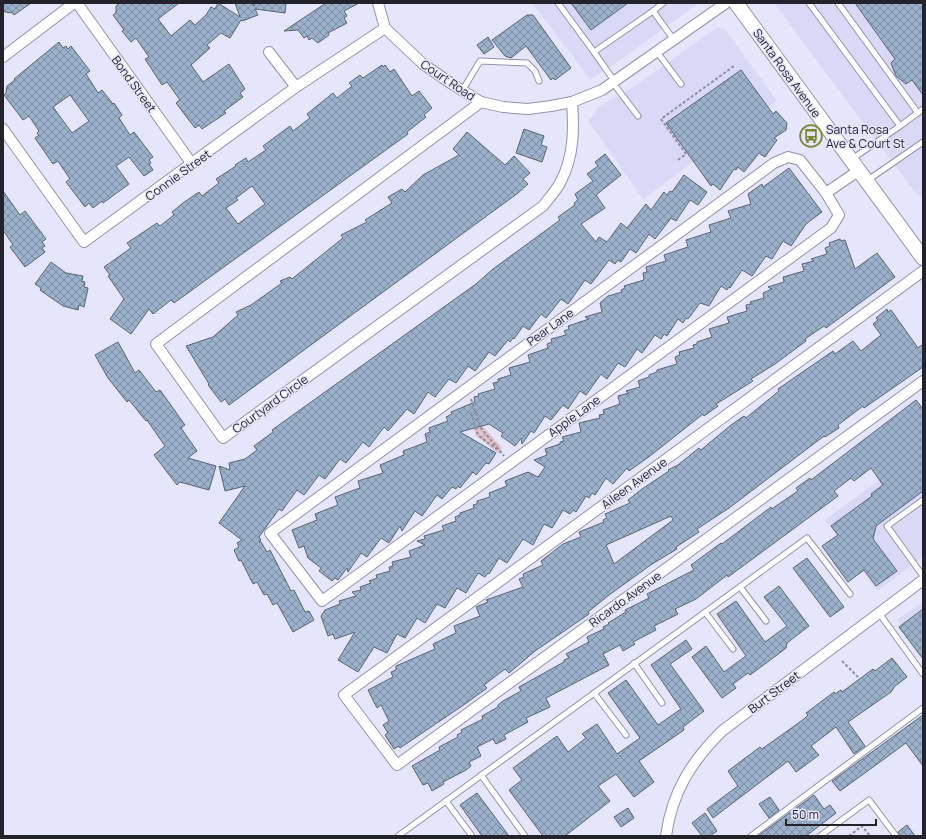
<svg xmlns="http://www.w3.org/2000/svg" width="926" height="839" font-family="Manrope,sans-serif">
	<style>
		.built { fill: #d9d9f7 }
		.park { fill: url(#park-crowns) }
		.building { fill: url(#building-cross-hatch); stroke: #576576; fill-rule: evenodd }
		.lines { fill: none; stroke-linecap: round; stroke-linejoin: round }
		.lane-casing { stroke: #9392a8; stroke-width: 7 }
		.street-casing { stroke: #9392a8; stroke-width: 12 }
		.secondary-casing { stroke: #9392a8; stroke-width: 16 }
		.path { stroke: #8e8e9e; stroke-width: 2; stroke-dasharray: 3 2; stroke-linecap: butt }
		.lane { stroke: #fff; stroke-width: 5 }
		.street { stroke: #fff; stroke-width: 10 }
		.secondary { stroke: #fff; stroke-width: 14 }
		.labels { text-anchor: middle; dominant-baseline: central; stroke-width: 3; stroke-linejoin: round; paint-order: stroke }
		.street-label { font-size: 12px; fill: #24232c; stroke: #e5e5fc }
		.poi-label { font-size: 12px; fill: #24232c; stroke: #e5e5fc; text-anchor: start }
	</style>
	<defs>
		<pattern id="park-crowns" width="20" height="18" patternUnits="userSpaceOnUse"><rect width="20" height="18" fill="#e1c1cc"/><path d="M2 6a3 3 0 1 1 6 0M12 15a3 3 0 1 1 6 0" fill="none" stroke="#c1a6af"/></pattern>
		<pattern id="building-cross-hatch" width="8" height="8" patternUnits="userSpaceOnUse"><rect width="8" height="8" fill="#9bb0ca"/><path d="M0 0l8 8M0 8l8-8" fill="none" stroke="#7e8fa4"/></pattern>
	</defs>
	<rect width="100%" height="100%" fill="#e5e5fc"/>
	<g class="built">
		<polygon points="532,3 694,3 696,5 615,64 590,79"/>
		<polygon points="774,3 923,3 923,198 914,191"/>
		<polygon points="716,28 725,29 777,101 643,199 589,122 598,107 632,88"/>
		<polygon points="923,447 923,557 877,591 825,520"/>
		<polygon points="923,602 923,656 897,620"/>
	</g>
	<polygon class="park" points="477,408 483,426 502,448 499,454 476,436 467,411"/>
	<g class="building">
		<polygon points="3,3 31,3 14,15 13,13 5,12 3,8"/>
		<polygon points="120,3 179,3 158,19 171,36 190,20 195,25 206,15 211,7 215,9 218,3 240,17 235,3 253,3 254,6 254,3 286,3 285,13 255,9 258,15 242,21 241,20 230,38 221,33 207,45 210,48 191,65 203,82 229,64 245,89 240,93 243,97 224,111 226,113 202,129 199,125 195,128 176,103 180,100 167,82 162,85 145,59 149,57 136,38 131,42 122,31 124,30 113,15 116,13 116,6"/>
		<polygon points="326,3 359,3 344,11 347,16 344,18 347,23 328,33 329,35 318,43 312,38 309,40 307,36 304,38 298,30 284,31"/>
		<polygon points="571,3 628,3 591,30"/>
		<polygon points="855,3 923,3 923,95 912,80 906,84 896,76 891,63 895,59"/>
		<polygon points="527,15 533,15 571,68 555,80 553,78 551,80 526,46 511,58 505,56 492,40"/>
		<polygon points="488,37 494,47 484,54 477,45"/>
		<path d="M59,42L63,48L66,46L68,49L71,46L90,71L86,74L98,93L102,90L113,104L114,103L122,115L119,118L130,135L134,132L153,157L149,160L151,163L149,164L153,170L144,176L129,157L116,166L129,184L103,203L102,201L93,208L89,203L85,207L66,182L70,179L58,161L53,164L35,138L39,135L37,133L39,131L29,116L23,120L4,95L6,93L7,86L15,80L14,79ZM70,95L89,121L72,133L53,107Z"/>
		<path d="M382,65L383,67L385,65L390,72L394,69L412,96L419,91L432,108L424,115L426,117L407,132L408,134L174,303L171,300L153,314L149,309L131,334L110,319L124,299L108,276L110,275L104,267L131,248L127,243L157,223L160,226L174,215L172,212L183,203L199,192L202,196L219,183L216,179L236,166L235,165L246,158L248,162L266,150L263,146L290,126L293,131L310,118L307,114L333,93L337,98L352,86L349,83L360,75L363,78ZM252,186L265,204L238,224L226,208L238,200L236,198Z"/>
		<polygon points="741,70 773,114 776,111 787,123 786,130 774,138 777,140 765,157 759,153 744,172 738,167 736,170 734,169 720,190 713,184 711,186 666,123"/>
		<polygon points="524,129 544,136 541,145 547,147 542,162 516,153"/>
		<polygon points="467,132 505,165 514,156 530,173 523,179 528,184 518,193 229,405 225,399 221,402 208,385 209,384 186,346 213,337 238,315 236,312 251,305 282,283 280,281 290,277 292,279 343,238 341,235 367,222 365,220 392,203 388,197 402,189 405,192 423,175 459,155 453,149"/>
		<polygon points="605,154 621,175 596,195 605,208 581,224 596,242 599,237 607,242 621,223 627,228 646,204 651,210 664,192 667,195 670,191 672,192 684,175 707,192 698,205 690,200 676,221 671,218 655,239 649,234 636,253 630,249 621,262 618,260 615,264 609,260 591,284 585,280 568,304 561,299 546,318 541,314 529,330 523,326 514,339 513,338 510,342 508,340 495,356 489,352 475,371 468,366 456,383 449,379 435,397 428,392 414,414 407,409 388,431 384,427 369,447 363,442 346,463 340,459 325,479 319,475 304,495 297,490 282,511 279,509 259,537 261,540 259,542 261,542 267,552 270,550 291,591 294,590 305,612 309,611 314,620 293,632 277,603 273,605 267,594 264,595 257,582 253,584 241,560 239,561 234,550 239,547 237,543 242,540 219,523 245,486 225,491 219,466 230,470 229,463 245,459 257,450 254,446 273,432 272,430 476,284 493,269 560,220 558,217 575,205 574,203 578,200 575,194 593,181 587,174 598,166 595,162"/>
		<polygon points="789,168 822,212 806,224 791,246 783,241 772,259 766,256 752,276 742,270 730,288 729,287 727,290 721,286 709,306 700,303 688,319 686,318 683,323 678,319 667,336 664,334 661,339 655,335 642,353 637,349 625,367 618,363 607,379 601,374 586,395 580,391 568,409 563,405 551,420 545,416 534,433 531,431 522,444 521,438 515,446 501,436 503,433 489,424 460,432 496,453 489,464 486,463 476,475 473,472 460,488 458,486 456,489 452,487 442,499 437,495 422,516 415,511 402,531 400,526 389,543 381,538 367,557 361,553 348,572 347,568 338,580 335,578 332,581 319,571 321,568 308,558 304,546 299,548 292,530 317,520 315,514 338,505 335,497 360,488 358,481 383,473 380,465 404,455 403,451 427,442 425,434 430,432 429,428 448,421 446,417 452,414 451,412 475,402 474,397 479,396 478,394 495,389 493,383 498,382 498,379 511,375 509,368 530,362 528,355 548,348 547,344 552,342 551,339 566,335 564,331 569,329 568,326 589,319 585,317 602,312 600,303 608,296 622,292 621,290 625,288 624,286 644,280 643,273 647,272 646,267 666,261 664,255 688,247 686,240 711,232 709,225 731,218 728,211 751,204 748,194 762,184 763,187"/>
		<polygon points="3,191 20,215 25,211 46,239 42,242 45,246 42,248 45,252 25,267 10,247 13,245 3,230"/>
		<polygon points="840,239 841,241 845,240 855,269 877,253 895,277 826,328 824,326 805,339 806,341 775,364 751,379 753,381 716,404 718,406 704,416 703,414 650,456 629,471 627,468 613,484 606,478 595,495 592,493 589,498 586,496 576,512 573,510 570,514 563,510 552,528 544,524 533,545 523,539 507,563 499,558 489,574 488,573 485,577 478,573 466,593 457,588 445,608 437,604 425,623 417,618 405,638 397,634 387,653 374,647 358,672 338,660 355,632 335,639 333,634 328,636 321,616 325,610 340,604 339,601 356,596 352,592 361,590 360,587 371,583 369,581 377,578 376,575 390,571 389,567 393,566 392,562 411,557 409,551 425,545 417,541 425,539 424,536 444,530 442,526 456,521 455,517 460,515 460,513 474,508 473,505 477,504 477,501 490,497 489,493 507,486 505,481 528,472 538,477 545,467 534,460 547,455 545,449 560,444 560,442 564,441 562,437 581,432 579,423 600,418 599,415 604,414 603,410 620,404 618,396 629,393 626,391 640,387 638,381 649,377 649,375 657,372 657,370 677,364 675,357 680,355 679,352 694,348 693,345 697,344 697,342 712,337 709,329 729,323 727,317 747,311 746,305 751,304 750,302 764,298 763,293 772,289 768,287 784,282 783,277 804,271 802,264 814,261 811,259 827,254 825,248 830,246 829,243"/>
		<polygon points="51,262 66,273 83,276 82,281 85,282 84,287 88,288 84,307 79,305 78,310 63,306 40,290 41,288 35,284"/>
		<path d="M887,309L888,312L891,310L918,348L923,344V367L864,408L863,406L838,425L839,428L825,437L824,436L729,508L697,529L699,532L676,547L677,549L652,564L609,595L588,612L589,614L535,651L509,673L505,669L484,685L487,688L465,704L400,748L399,746L394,749L385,735L388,733L383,725L389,721L381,705L377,708L368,690L393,677L391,672L396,670V666L435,649L433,644L456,633L454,626L480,616L476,607L488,602L486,600L523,587L519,579L524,577L523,574L543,565L541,561L563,544L581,537L579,532L604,522L603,520L607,518L605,514L630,503L628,500L642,489L669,471L668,470L678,465L699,448L701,450L731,425L744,416L746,418L779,391L778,389L833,351L835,354L853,341L861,351L881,335L873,324L878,320L876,318ZM671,516L673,520L614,564L606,545Z"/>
		<polygon points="118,342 135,373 139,370 156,392 160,390 185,425 181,428 197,451 188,458 216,466 209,490 180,482 177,485 154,455 165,446 147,420 146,421 129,400 127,402 108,378 95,355"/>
		<polygon points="916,400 923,409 923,491 876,526 873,539 897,571 876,586 864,570 848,582 822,546 838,535 831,526 872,496 871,494 883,485 871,468 854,481 851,478 834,491 838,496 728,577 727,575 696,599 675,609 678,614 654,626 656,630 633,642 635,644 623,651 620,645 603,654 609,665 546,698 550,707 526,718 528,722 504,735 506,739 496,744 493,739 477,747 481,756 469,762 471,766 466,770 443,782 444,784 432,791 428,783 423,785 412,766 440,750 439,747 458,737 457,735 462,732 461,730 483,719 482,716 498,707 498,705 503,701 521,691 519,687 564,662 564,660 569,658 566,654 589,642 587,637 604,629 603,627 609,624 608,623 626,612 625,610 649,598 647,594 694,570 691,565 721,543 722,544 771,507 772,509 776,506 798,491 796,488 810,478 811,480"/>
		<polygon points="807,558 844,607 830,617 793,568"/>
		<polygon points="779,586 809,626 787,643 786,648 777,655 750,675 748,673 733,684 736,688 722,698 692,657 706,646 724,672 746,656 717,614 736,601 765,642 787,626 764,597"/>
		<polygon points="923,609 923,659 899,627"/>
		<polygon points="686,640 692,649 670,664 704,711 683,727 684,730 639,761 654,782 634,797 616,774 598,786 610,801 565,836 543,836 509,790 522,780 513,768 557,736 568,752 586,738 582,734 597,724 617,754 640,738 608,693 626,680 658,725 681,709 651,665"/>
		<polygon points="892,658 907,677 895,686 891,692 848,722 865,746 854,754 836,727 811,746 819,755 796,772 788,761 713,818 707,809 738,786 728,771 760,747 762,749 804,719 808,715 806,713 834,692 835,694 841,690 842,692 873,669 875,671"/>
		<polygon points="923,715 923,766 906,743 840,791 832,781"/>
		<polygon points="477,793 509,836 482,836 460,805"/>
		<polygon points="814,795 824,809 830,805 836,813 806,836 758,836"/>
		<polygon points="770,797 779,810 769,818 759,804"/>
		<polygon points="628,808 634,818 621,827 614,817"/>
		<polygon points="705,813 717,831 710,836 702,836 692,823"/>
		<polygon points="907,825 915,836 900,836 898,832"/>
	</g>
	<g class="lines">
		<g class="lane-casing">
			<g id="lane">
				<polyline points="558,3 594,52 653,11"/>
				<polyline points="663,3 653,11 674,40"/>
				<polyline points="809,3 900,126 852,159"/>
				<polyline points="838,3 918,113"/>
				<polyline points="594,52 615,82"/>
				<polyline points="657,52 681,84"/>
				<polyline points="613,83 638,116"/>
				<polyline points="462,91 480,61 527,63 535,71 539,81"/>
				<polyline points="900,126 923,109"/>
				<polyline points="868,180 923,142"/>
				<polyline points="923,500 887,526 923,576"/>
				<polyline points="740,587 766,621"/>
				<polyline points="705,612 733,649"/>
				<polyline points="879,613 923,674"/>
				<polyline points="634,663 662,703"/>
				<polyline points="594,693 626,735"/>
				<polyline points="481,775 525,836"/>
				<polyline points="446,801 472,836"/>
				<polyline points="398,836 807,538 850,594"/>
				<polyline points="751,836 923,708"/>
				<polyline points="820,836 869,800 896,836"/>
			</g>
		</g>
		<g class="street-casing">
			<g id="street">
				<polyline points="77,3 192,164"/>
				<polyline points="378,3 385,28 423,64 452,84 481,102 503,107 528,109 551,106 572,102 602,90 726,3"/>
				<polyline points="269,52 296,87"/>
				<polyline points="3,57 74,3"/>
				<path d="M481,102L156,344L223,438L543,206C549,198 557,190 561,181C574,156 574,129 572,102"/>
				<polyline points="3,129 84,242 296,87 385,28"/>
				<polyline points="826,193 800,160 788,157 774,163 270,533 322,601 831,228 839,215 826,193 858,171"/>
				<polyline points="923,271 344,695 397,765 923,381"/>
				<path d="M666,836C672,792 691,762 722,731L923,580"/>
			</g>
		</g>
		<g class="secondary-casing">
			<polyline id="secondary" points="736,3 923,258"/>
		</g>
		<g class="path">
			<polyline points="678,160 686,154 661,119 734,66"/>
			<polyline points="471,399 481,428 504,456"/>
			<polyline points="476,411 471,413 478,435 495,448 498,449"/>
			<polyline points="842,661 858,677"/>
			<polyline points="849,836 862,826 870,836"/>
		</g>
		<use href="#lane" class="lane"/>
		<use href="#street" class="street"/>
		<use href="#secondary" class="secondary"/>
	</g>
	<defs>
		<g id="bus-ring" transform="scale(1.15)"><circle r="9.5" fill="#e5e5fc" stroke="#7e8632" stroke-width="1.5"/><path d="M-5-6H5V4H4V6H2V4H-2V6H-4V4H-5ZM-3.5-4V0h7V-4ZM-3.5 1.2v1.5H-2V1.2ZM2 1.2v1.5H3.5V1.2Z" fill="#7e8632"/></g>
	</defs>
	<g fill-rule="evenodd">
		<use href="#bus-ring" x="811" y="136"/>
	</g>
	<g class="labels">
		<g class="street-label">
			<text transform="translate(787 73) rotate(54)">Santa Rosa Avenue</text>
			<text transform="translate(448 80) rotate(34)">Court Road</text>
			<text transform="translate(134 84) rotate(54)">Bond Street</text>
			<text transform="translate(178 175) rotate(-36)">Connie Street</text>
			<text transform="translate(550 327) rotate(-36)">Pear Lane</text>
			<text transform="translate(270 404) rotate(-36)">Courtyard Circle</text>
			<text transform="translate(574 416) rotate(-36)">Apple Lane</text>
			<text transform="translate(634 483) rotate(-36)">Aileen Avenue</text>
			<text transform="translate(625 599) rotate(-36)">Ricardo Avenue</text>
			<text transform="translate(774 692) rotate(-37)">Burt Street</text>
		</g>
		<g class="poi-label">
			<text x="826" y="129">Santa Rosa<tspan x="826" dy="14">Ave &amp; Court St</tspan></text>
		</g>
	</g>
	<rect width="926" height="839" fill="none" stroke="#24232c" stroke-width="8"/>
	<path d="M786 819v6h90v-6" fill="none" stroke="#24232c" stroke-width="2"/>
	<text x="792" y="819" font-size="12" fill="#24232c" stroke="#e5e5fc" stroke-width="3" paint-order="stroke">50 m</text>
</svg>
